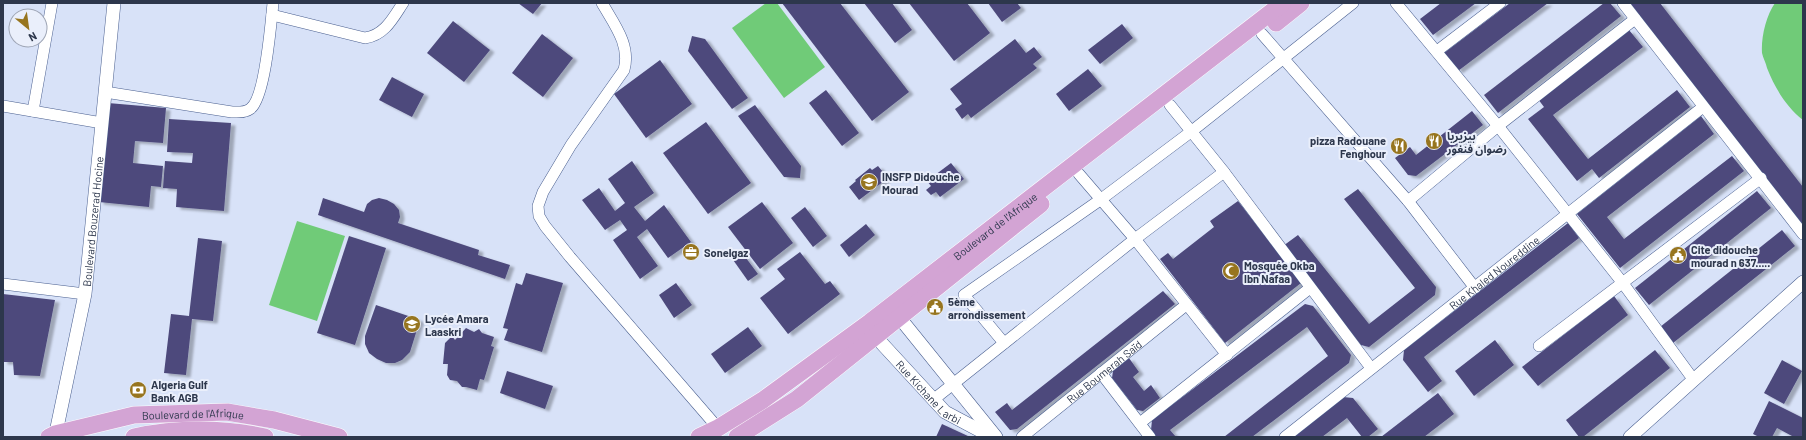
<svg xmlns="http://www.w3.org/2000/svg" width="1806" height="440" font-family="Barlow,'Noto Sans Arabic',sans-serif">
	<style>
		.green { fill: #70cb78 }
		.building { fill: #4d497b; filter: url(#shadow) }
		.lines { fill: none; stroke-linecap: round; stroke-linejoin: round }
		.minor-casing { stroke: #4b6090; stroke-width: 12 }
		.tertiary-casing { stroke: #4b6090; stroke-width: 14 }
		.primary-casing { stroke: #fff; stroke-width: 18 }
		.minor { stroke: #fff; stroke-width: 11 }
		.tertiary { stroke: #fff; stroke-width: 13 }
		.primary { stroke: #d3a4d4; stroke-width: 17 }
		.labels { text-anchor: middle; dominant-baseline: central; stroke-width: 4; stroke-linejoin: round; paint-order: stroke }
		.poi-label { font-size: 11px; font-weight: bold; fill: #2d374c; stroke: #eaeffb; text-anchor: start }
		.street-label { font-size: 11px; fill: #2d374c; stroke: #eaeffb }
	</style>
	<defs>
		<filter id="shadow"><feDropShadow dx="4.5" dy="2.5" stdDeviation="1" flood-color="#0004"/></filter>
	</defs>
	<rect width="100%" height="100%" fill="#d8e2f8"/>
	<g class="green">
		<polygon points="766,3 777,3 825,67 784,98 732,28"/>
		<path d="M1775,3H1803V120C1786,107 1775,88 1767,68C1766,63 1763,58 1762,53C1761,37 1766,16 1775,3Z"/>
		<polygon points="297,221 345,236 317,321 269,305"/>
	</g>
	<g class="building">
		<polygon points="518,3 542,3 533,14"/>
		<polygon points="782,3 840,3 909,92 872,121"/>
		<polygon points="864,3 892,3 912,30 895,43"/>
		<polygon points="909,3 967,3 990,33 954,61"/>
		<polygon points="988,3 1017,3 1021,8 1002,22"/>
		<polygon points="1441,3 1476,3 1433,35 1420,19"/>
		<polygon points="1510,3 1548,3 1458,71 1444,53"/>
		<polygon points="1604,3 1610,3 1621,16 1498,113 1484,95"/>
		<polygon points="1630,3 1660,3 1803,187 1803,227"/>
		<polygon points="453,21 490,50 464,82 427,53"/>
		<polygon points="1122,24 1133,38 1100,64 1088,50"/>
		<polygon points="1629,30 1643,47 1553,115 1588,159 1677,90 1690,107 1599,178 1592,169 1577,181 1528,119 1544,107 1538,99"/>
		<polygon points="542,34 573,58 543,97 512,73"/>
		<polygon points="692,36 705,39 748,98 732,109 688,51"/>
		<polygon points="1015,39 1026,53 1034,47 1042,57 1033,64 1037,68 971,118 968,114 962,119 955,109 962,104 950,89"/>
		<polygon points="660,60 692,104 646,138 614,94"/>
		<polygon points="1088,69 1102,86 1069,111 1056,94"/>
		<polygon points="392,77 424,94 412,117 379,100"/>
		<polygon points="826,90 859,133 842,146 809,103"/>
		<polygon points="108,103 166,108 163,143 135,141 133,163 163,166 161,187 151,186 149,207 99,202"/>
		<polygon points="755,105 801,166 800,178 784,177 738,116"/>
		<polygon points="1472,111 1483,125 1416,176 1408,175 1395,158 1410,147 1416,155"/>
		<polygon points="1701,116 1714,134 1607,217 1624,239 1732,156 1744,171 1620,268 1577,214"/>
		<polygon points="169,119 231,123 224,211 176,207 177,189 163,188 165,161 192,163 193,153 167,152"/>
		<polygon points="706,122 751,183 708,214 663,153"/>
		<polygon points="632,161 654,193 634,207 645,221 664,205 691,242 668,258 647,229 637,237 658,266 640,279 613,240 627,230 620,220 605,230 582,200 599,188 615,211 625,203 608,179"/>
		<polygon points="951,163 964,179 940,197 936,192 931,195 926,190 931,186 927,181"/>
		<polygon points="878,166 888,178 859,200 849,187 856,181 855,180 870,168 872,170"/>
		<polygon points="1358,189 1436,287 1435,295 1369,347 1361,345 1283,246 1298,235 1369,324 1415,288 1344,199"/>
		<polygon points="1757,191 1771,208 1649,305 1635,288"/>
		<polygon points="323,198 364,212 367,204 372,200 379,198 387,200 394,204 399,210 400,217 398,223 479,250 478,255 510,265 505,279 318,215"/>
		<polygon points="1238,201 1301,283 1225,343 1160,259 1168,253 1173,259 1214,227 1210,221"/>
		<polygon points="762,202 793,243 760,269 728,227"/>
		<polygon points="805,207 827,236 813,247 791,218"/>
		<polygon points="1568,223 1579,238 1424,357 1442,381 1428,392 1403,360 1404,350"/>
		<polygon points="866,224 875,235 849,257 840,245"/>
		<polygon points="1782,230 1795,246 1673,343 1660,327"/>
		<polygon points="349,236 386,248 355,345 317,333"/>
		<polygon points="198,238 222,241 213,321 192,319 186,375 164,373 171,314 189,316"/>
		<polygon points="740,250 758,274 748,281 731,257"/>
		<polygon points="800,252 825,284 830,281 840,294 788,334 760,298 785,279 777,269"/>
		<polygon points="526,273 563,283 542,352 504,340 508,329 503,328 516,283 522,285"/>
		<polygon points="676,283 692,305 674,318 659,295"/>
		<polygon points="1163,291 1175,304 1017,429 1010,430 995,412 1007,403 1012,410"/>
		<polygon points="3,294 55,300 40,376 14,375 13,362 3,362"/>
		<polygon points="1614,296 1628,315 1538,386 1522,367"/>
		<polygon points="1305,304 1313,306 1351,355 1349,363 1252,437 1224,437 1328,356 1307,327 1170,430 1176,437 1156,437 1151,430 1152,420"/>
		<polygon points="376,305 420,320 410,352 402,360 395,363 386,363 377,359 369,353 365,344 365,336"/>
		<polygon points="748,327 762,346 725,373 711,354"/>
		<polygon points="466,328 474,332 479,329 482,333 494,337 491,346 494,347 484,380 480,379 477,390 466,387 462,387 457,381 450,380 447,375 448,364 443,364 445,343 452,336 455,340"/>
		<polygon points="1495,340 1514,365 1474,396 1455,371"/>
		<polygon points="1655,350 1670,368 1583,437 1579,437 1566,420"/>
		<polygon points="1129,358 1139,372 1133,377 1144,391 1151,385 1160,398 1143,411 1137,410 1112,378 1113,371"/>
		<polygon points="1782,360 1802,371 1784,404 1764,393"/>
		<polygon points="507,371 553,386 545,409 500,393"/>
		<polygon points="1438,393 1454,414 1424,437 1381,437"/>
		<polygon points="1343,397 1353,398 1378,429 1368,437 1362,437 1347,418 1322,437 1292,437"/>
		<polygon points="1769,401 1803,418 1803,437 1792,437 1792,436 1777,428 1772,437 1759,437 1753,434"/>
		<polygon points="942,424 970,437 936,437"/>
	</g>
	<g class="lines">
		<g class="minor-casing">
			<g id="minor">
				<path d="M602,3C614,24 631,45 624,70L571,145L543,192L538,206L539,216L545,226L570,257L718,428"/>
				<polyline points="1396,3 1498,126 1622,282 1693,379"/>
				<polyline points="1623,3 1803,234"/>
				<path d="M272,15L365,38C385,35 393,18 403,3"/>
				<polyline points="1262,34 1408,201 1475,288"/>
				<polyline points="1437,51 1500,3"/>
				<path d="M105,92L232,112C238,112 245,113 250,109C265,99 271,23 273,3"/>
				<polyline points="1170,105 1224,172 1371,368"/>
				<polyline points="3,106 102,123"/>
				<polyline points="33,111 52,3"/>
				<polyline points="1079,174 1135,239 1227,355"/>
				<polyline points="1408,201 1498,126 1635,19"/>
				<polyline points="3,284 85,294"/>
				<polyline points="1004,343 964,295 1100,200 1192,131 1353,3"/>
				<polyline points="1539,346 1761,178"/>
				<polyline points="1101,373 1150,437"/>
				<polyline points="933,400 1135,239 1224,172"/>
				<polyline points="1140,423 1310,288"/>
				<path id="s1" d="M1022,437L1186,305"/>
				<path id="s2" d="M1285,437L1703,107"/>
			</g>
		</g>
		<g class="tertiary-casing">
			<g id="tertiary">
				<polyline points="899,317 996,437"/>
				<path id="s3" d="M875,336L945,412L992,437"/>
				<path id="s4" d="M55,437L85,294L114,3"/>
				<polyline points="1630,437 1803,282"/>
			</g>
		</g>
		<g class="primary-casing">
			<g id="primary">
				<polyline points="1276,23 1301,3"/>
				<path id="s5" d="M49,437L55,434L134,415L227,412L274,420L339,437"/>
				<path d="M134,437C176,428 222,428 265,437"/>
				<path id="s6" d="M699,437L718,428L763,400L870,322L1283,3"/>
				<polyline points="737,437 797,399 1041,204"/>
			</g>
		</g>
		<use href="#minor" class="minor"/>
		<use href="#tertiary" class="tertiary"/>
		<use href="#primary" class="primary"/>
	</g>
	<defs>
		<g id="restaurant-disc" transform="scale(0.9)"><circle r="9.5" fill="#97751f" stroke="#eaeffb"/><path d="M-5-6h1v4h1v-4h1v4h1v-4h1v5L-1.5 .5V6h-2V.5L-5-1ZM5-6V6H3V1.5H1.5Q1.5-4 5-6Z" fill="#fff"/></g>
		<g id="university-disc" transform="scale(0.9)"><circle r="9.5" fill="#97751f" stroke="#eaeffb"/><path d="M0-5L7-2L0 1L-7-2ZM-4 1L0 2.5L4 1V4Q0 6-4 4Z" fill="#fff"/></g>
		<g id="office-disc" transform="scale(0.9)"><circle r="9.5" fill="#97751f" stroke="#eaeffb"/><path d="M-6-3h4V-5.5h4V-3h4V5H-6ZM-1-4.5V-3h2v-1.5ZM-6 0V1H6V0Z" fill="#fff"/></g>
		<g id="civic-disc" transform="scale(0.9)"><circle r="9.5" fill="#97751f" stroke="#eaeffb"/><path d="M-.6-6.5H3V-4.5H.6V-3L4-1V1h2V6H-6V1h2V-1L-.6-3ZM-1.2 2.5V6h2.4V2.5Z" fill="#fff"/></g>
		<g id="mosque-disc" transform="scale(0.9)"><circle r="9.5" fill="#97751f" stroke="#eaeffb"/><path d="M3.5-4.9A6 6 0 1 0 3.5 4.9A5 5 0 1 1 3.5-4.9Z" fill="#fff"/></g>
		<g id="school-disc" transform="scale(0.9)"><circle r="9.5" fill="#97751f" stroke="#eaeffb"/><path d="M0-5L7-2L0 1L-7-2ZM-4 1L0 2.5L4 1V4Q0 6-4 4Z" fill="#fff"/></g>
		<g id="bank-disc" transform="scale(0.9)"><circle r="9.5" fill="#97751f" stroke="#eaeffb"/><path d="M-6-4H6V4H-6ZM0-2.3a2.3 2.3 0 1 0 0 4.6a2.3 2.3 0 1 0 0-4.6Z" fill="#fff"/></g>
	</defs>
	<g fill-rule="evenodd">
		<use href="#restaurant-disc" x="1434" y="141"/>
		<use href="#restaurant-disc" x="1399" y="146"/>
		<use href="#university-disc" x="869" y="182"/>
		<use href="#office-disc" x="691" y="252"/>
		<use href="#civic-disc" x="1678" y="255"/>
		<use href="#mosque-disc" x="1231" y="271"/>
		<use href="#civic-disc" x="935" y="307"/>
		<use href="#school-disc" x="412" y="324"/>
		<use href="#bank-disc" x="138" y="390"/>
	</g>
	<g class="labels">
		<g class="poi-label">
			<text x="1447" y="135">بيزيريا<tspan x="1447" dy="13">رضوان فنغور</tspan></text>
			<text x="1386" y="140" text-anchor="end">pizza Radouane<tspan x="1386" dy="13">Fenghour</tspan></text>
			<text x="882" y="176">INSFP Didouche<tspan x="882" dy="13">Mourad</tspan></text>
			<text x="1691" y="249">Cite didouche<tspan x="1691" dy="13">mourad n 637.....</tspan></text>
			<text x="704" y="252">Sonelgaz</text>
			<text x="1244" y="265">Mosquée Okba<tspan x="1244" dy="13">Ibn Nafaa</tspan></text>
			<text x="948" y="301">5ème<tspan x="948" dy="13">arrondissement</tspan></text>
			<text x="425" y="318">Lycée Amara<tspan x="425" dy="13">Laaskri</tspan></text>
			<text x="151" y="384">Algeria Gulf<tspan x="151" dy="13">Bank AGB</tspan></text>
		</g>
		<g class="street-label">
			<text stroke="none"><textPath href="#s4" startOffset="219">Boulevard Bouzerad Hocine</textPath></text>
			<text stroke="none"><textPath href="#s6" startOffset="364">Boulevard de l'Afrique</textPath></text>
			<text stroke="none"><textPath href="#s2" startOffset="266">Rue Khaled Noureddine</textPath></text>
			<text stroke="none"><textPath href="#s1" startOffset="105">Rue Boumerah Saïd</textPath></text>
			<text stroke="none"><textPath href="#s3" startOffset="78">Rue Kichane Larbi</textPath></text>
			<text stroke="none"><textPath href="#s5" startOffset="147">Boulevard de l'Afrique</textPath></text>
		</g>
	</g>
	<rect width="1806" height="440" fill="none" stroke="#2d374c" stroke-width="8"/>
	<g transform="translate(28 28) rotate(151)"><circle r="19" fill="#eaeffb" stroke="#9ea5b5"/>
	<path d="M0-3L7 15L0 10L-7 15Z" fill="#97751f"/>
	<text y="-6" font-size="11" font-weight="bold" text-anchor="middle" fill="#2d374c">N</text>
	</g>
</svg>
